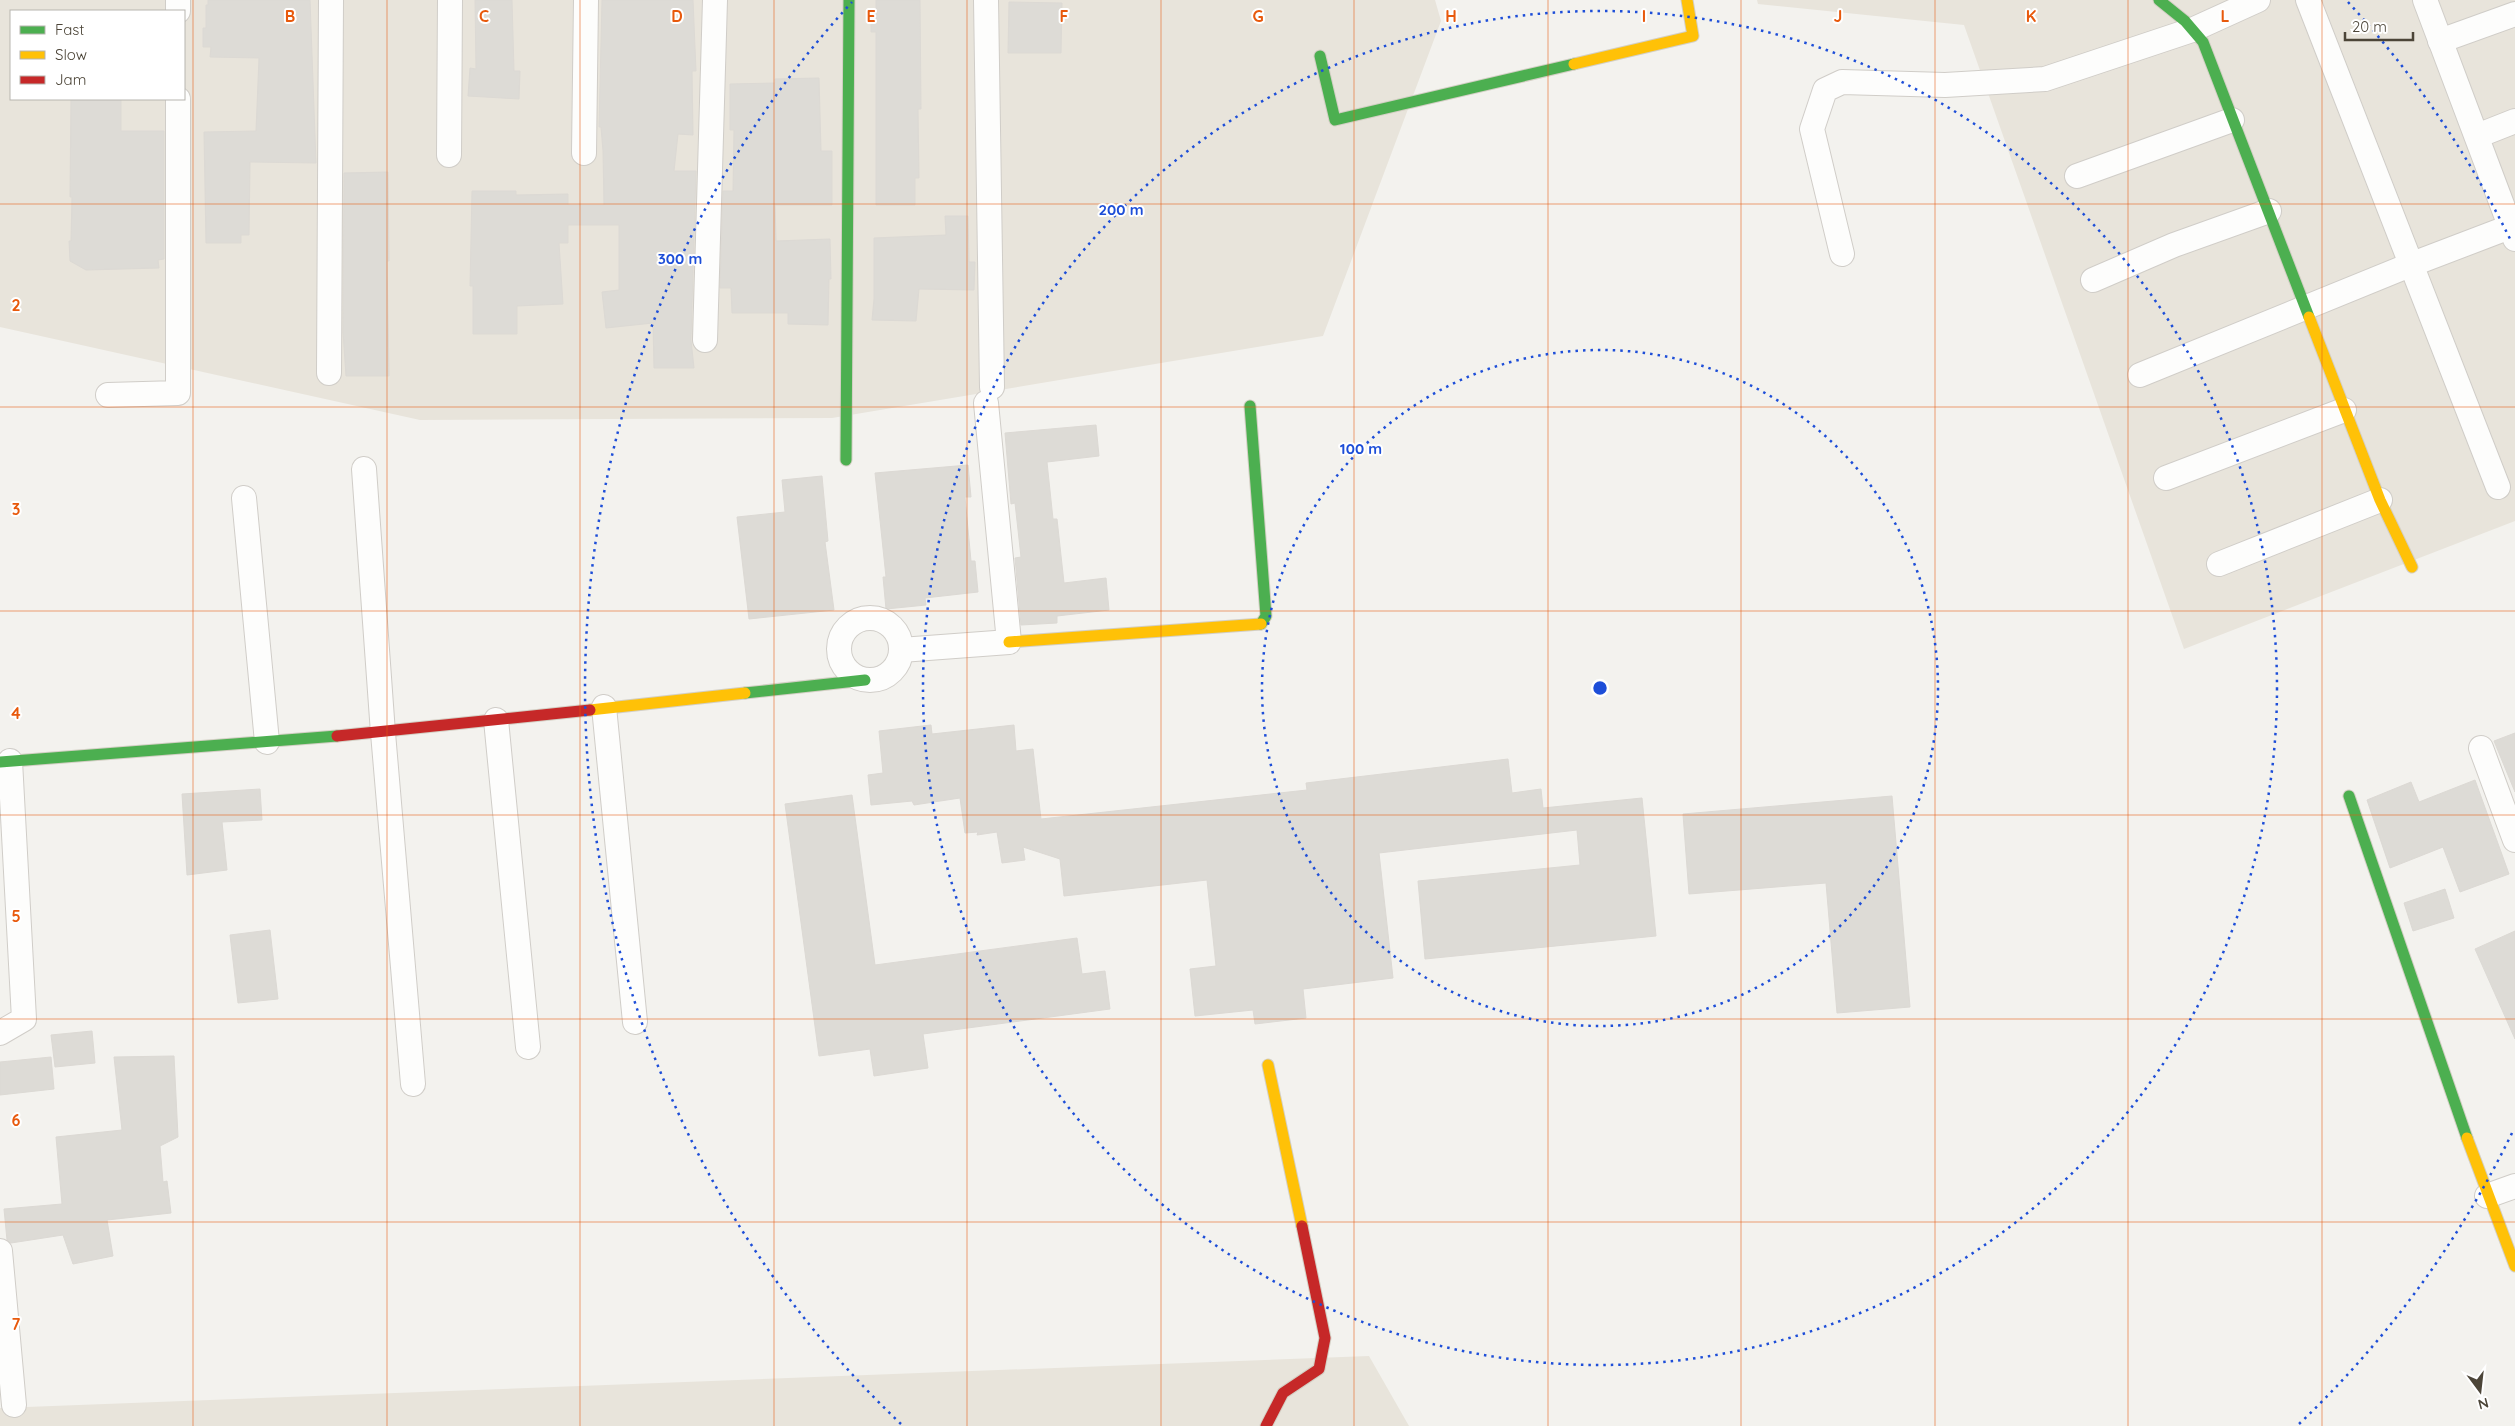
<svg xmlns="http://www.w3.org/2000/svg" width="2515" height="1426" font-family="Quicksand,sans-serif">
	<style>
		.residential { fill: #e8e4db; fill-rule: evenodd }
		.building { fill: #dddbd6; stroke: #dcd9d4 }
		.lines { fill: none; stroke-linecap: round; stroke-linejoin: round }
		.street-casing { stroke: #d0cdc8; stroke-width: 26 }
		.fast-casing { stroke: #d3cfc4; stroke-width: 13 }
		.slow-casing { stroke: #d3cfc4; stroke-width: 13 }
		.jam-casing { stroke: #d3cfc4; stroke-width: 13 }
		.street { stroke: #fdfdfc; stroke-width: 24 }
		.fast { stroke: #4caf50; stroke-width: 11 }
		.slow { stroke: #ffc107; stroke-width: 11 }
		.jam { stroke: #c62828; stroke-width: 11 }
		.grid { fill: none; stroke: #e8590c; stroke-width: 1; stroke-opacity: 0.55 }
		.ring { fill: none; stroke: #1d4ed8; stroke-width: 2.5; stroke-dasharray: 2.5 5 }
		.grid-label { font-size: 16px; text-anchor: middle; font-weight: bold; fill: #e8590c; stroke: #fff; stroke-width: 4; stroke-linejoin: round; paint-order: stroke }
		.centre { fill: #1d4ed8; stroke: #fff; stroke-width: 2.5 }
		.ring-label { font-size: 15px; text-anchor: middle; font-weight: bold; fill: #1d4ed8; stroke: #fff; stroke-width: 4; stroke-linejoin: round; paint-order: stroke }
	</style>
	<rect width="100%" height="100%" fill="#f3f2ee"/>
	<g class="residential">
		<path d="M0,0H1435L1441,21L1323,336L832,418L420,420L0,327ZM11,11H184V99H11Z"/>
		<polygon points="1757,0 2515,0 2515,521 2184,649 1964,25 1758,4"/>
		<polygon points="1369,1356 1409,1426 0,1426 0,1408"/>
	</g>
	<g class="building">
		<polygon points="208,0 310,0 316,163 250,162 249,235 241,235 241,243 206,243 204,132 256,131 259,58 210,57 211,47 203,47 203,28 206,28 206,5 208,5"/>
		<polygon points="475,0 512,0 514,71 520,71 519,99 468,96 470,68 476,69"/>
		<polygon points="602,0 693,0 696,71 692,71 693,135 678,134 674,171 696,171 691,340 694,368 654,368 653,323 606,328 602,292 619,290 619,225 568,225 568,243 559,243 563,304 517,306 517,334 473,334 473,286 470,286 472,191 516,191 516,195 568,194 568,205 604,205 603,151 601,127 599,127"/>
		<polygon points="876,0 920,0 921,109 918,109 919,178 915,178 915,205 876,205 876,32 871,32 871,12 876,12"/>
		<polygon points="1009,2 1062,3 1061,53 1008,53"/>
		<polygon points="819,78 821,151 832,151 832,205 775,205 776,241 830,239 831,279 829,279 828,325 788,324 788,313 732,313 731,288 720,288 723,191 733,191 734,130 730,130 730,84 775,83 775,79"/>
		<polygon points="71,99 121,99 121,131 164,131 164,259 158,260 159,268 86,270 70,261 69,241 71,241 72,197 70,197"/>
		<polygon points="388,172 389,261 387,261 389,376 346,376 343,332 344,173"/>
		<polygon points="945,216 968,216 969,262 975,262 974,290 919,289 916,321 872,320 874,299 874,238 946,235"/>
		<polygon points="1096,425 1099,456 1047,462 1053,519 1057,519 1064,583 1106,578 1109,610 1057,616 1057,623 1021,625 1015,558 1021,557 1015,503 1011,504 1005,433"/>
		<polygon points="968,465 971,497 965,497 971,561 975,561 978,592 925,598 926,605 886,609 883,577 886,577 875,473"/>
		<polygon points="822,476 828,541 825,542 834,610 749,619 737,517 785,512 782,480"/>
		<polygon points="931,725 932,734 1014,725 1016,751 1033,749 1041,819 1307,790 1306,783 1508,759 1512,793 1541,789 1543,808 1642,798 1656,936 1425,959 1418,881 1580,865 1577,830 1379,853 1393,978 1303,989 1306,1018 1255,1024 1253,1010 1195,1016 1190,969 1216,966 1207,880 1064,896 1060,859 1023,847 1025,860 1002,863 997,832 977,835 978,832 965,833 960,798 914,805 912,801 871,805 868,775 883,773 879,731"/>
		<polygon points="2515,733 2515,792 2494,741"/>
		<polygon points="2475,780 2509,874 2460,892 2443,847 2390,868 2367,800 2411,782 2419,802"/>
		<polygon points="260,789 262,820 222,822 227,870 187,875 182,794"/>
		<polygon points="852,795 875,965 1077,938 1082,974 1105,971 1110,1009 923,1034 928,1068 874,1076 870,1049 819,1056 785,804"/>
		<polygon points="1892,796 1910,1007 1837,1013 1826,883 1689,894 1683,814"/>
		<polygon points="2445,889 2454,918 2413,931 2404,903"/>
		<polygon points="270,930 278,999 238,1003 230,935"/>
		<polygon points="2515,931 2515,1039 2475,949"/>
		<polygon points="92,1031 95,1063 55,1067 51,1035"/>
		<polygon points="174,1056 178,1137 160,1146 163,1182 167,1181 171,1213 107,1220 113,1256 73,1264 63,1235 11,1243 7,1240 4,1209 62,1204 56,1137 122,1130 114,1057"/>
		<polygon points="51,1057 54,1089 0,1095 0,1062"/>
	</g>
	<g class="lines">
		<g class="street-casing">
			<g id="street">
				<polyline points="178,0 178,11"/>
				<polyline points="986,0 992,387"/>
				<polyline points="2308,0 2498,487"/>
				<polyline points="2425,0 2515,239"/>
				<polyline points="2440,41 2515,14"/>
				<polyline points="2477,136 2515,121"/>
				<polyline points="584,153 586,0"/>
				<polyline points="449,155 450,0"/>
				<polyline points="2077,176 2232,120"/>
				<polyline points="1842,254 1812,129 1825,90 1842,82 1945,85 2045,79 2192,30 2258,0"/>
				<polyline points="2093,280 2174,245 2269,211"/>
				<polyline points="705,340 715,0"/>
				<polyline points="329,373 331,0"/>
				<polyline points="2140,375 2410,265 2515,225"/>
				<polyline points="108,395 178,393 178,99"/>
				<polyline points="364,469 383,733 413,1084"/>
				<polyline points="2166,478 2344,410"/>
				<polyline points="244,498 267,742"/>
				<polyline points="2219,564 2380,500"/>
				<circle cx="870" cy="649" r="31"/>
				<polyline points="901,650 1009,642 986,403"/>
				<polyline points="604,707 635,1022"/>
				<polyline points="496,720 528,1047"/>
				<polyline points="2481,748 2515,840"/>
				<polyline points="0,1033 24,1019 10,761"/>
				<polyline points="2487,1196 2515,1186"/>
				<polyline points="0,1251 14,1405"/>
			</g>
		</g>
		<g class="fast-casing">
			<g id="fast">
				<polyline points="2159,0 2185,21 2203,42 2309,317"/>
				<polyline points="1320,56 1335,120 1574,64"/>
				<polyline points="1250,406 1266,616 1261,624"/>
				<polyline points="846,460 849,0"/>
				<polyline points="745,693 865,680"/>
				<polyline points="0,762 337,736"/>
				<polyline points="2349,796 2467,1138"/>
			</g>
		</g>
		<g class="slow-casing">
			<g id="slow">
				<polyline points="1574,64 1693,36 1687,0"/>
				<polyline points="2309,317 2380,500 2412,567"/>
				<polyline points="1009,642 1261,624"/>
				<polyline points="590,710 745,693"/>
				<polyline points="1268,1065 1302,1226"/>
				<polyline points="2467,1138 2515,1266"/>
			</g>
		</g>
		<g class="jam-casing">
			<g id="jam">
				<polyline points="337,736 590,710"/>
				<polyline points="1266,1426 1283,1393 1319,1369 1325,1338 1302,1226"/>
			</g>
		</g>
		<use href="#street" class="street"/>
		<use href="#fast" class="fast"/>
		<use href="#slow" class="slow"/>
		<use href="#jam" class="jam"/>
	</g>
	<path class="grid" d="M193,0V1426M387,0V1426M580,0V1426M774,0V1426M967,0V1426M1161,0V1426M1354,0V1426M1548,0V1426M1741,0V1426M1935,0V1426M2128,0V1426M2322,0V1426M0,204H2515M0,407H2515M0,611H2515M0,815H2515M0,1019H2515M0,1222H2515"/>
	<g class="ring">
		<circle cx="1600" cy="688" r="338"/>
		<circle cx="1600" cy="688" r="677"/>
		<path d="M2512 1133A1015 1015 0 0 1 2299 1424M901 1424A1015 1015 0 0 1 852 2M2348 2A1015 1015 0 0 1 2512 243"/>
	</g>
	<g class="grid-label">
		<text x="290" y="22">B</text>
		<text x="484" y="22">C</text>
		<text x="677" y="22">D</text>
		<text x="871" y="22">E</text>
		<text x="1064" y="22">F</text>
		<text x="1258" y="22">G</text>
		<text x="1451" y="22">H</text>
		<text x="1644" y="22">I</text>
		<text x="1838" y="22">J</text>
		<text x="2031" y="22">K</text>
		<text x="2225" y="22">L</text>
		<text x="16" y="311">2</text>
		<text x="16" y="515">3</text>
		<text x="16" y="719">4</text>
		<text x="16" y="922">5</text>
		<text x="16" y="1126">6</text>
		<text x="16" y="1330">7</text>
	</g>
	<circle cx="1600" cy="688" r="8" class="centre"/>
	<g class="ring-label">
		<text x="1121" y="215">200 m</text>
		<text x="680" y="264">300 m</text>
		<text x="1361" y="454">100 m</text>
	</g>
	<rect x="10" y="10" width="175" height="90" fill="#ffffff" stroke="#b7b5af"/>
	<rect x="20" y="26" width="25" height="8" fill="#4caf50" stroke="#b7b5af"/>
	<text x="55" y="35" font-size="15" fill="#4c4538">Fast</text>
	<rect x="20" y="51" width="25" height="8" fill="#ffc107" stroke="#b7b5af"/>
	<text x="55" y="60" font-size="15" fill="#4c4538">Slow</text>
	<rect x="20" y="76" width="25" height="8" fill="#c62828" stroke="#b7b5af"/>
	<text x="55" y="85" font-size="15" fill="#4c4538">Jam</text>
	<g transform="translate(2480 1391) rotate(165)" stroke="#ffffff" stroke-width="4" paint-order="stroke">
	<path d="M0-4L9 19L0 12L-9 19Z" fill="#4c4538"/>
	<text y="-8" font-size="14" font-weight="bold" text-anchor="middle" fill="#4c4538">N</text>
	</g>
	<path d="M2345 32v8h68v-8" fill="none" stroke="#4c4538" stroke-width="2.5"/>
	<text x="2352" y="32" font-size="15" fill="#4c4538" stroke="#ffffff" stroke-width="4" paint-order="stroke">20 m</text>
</svg>
